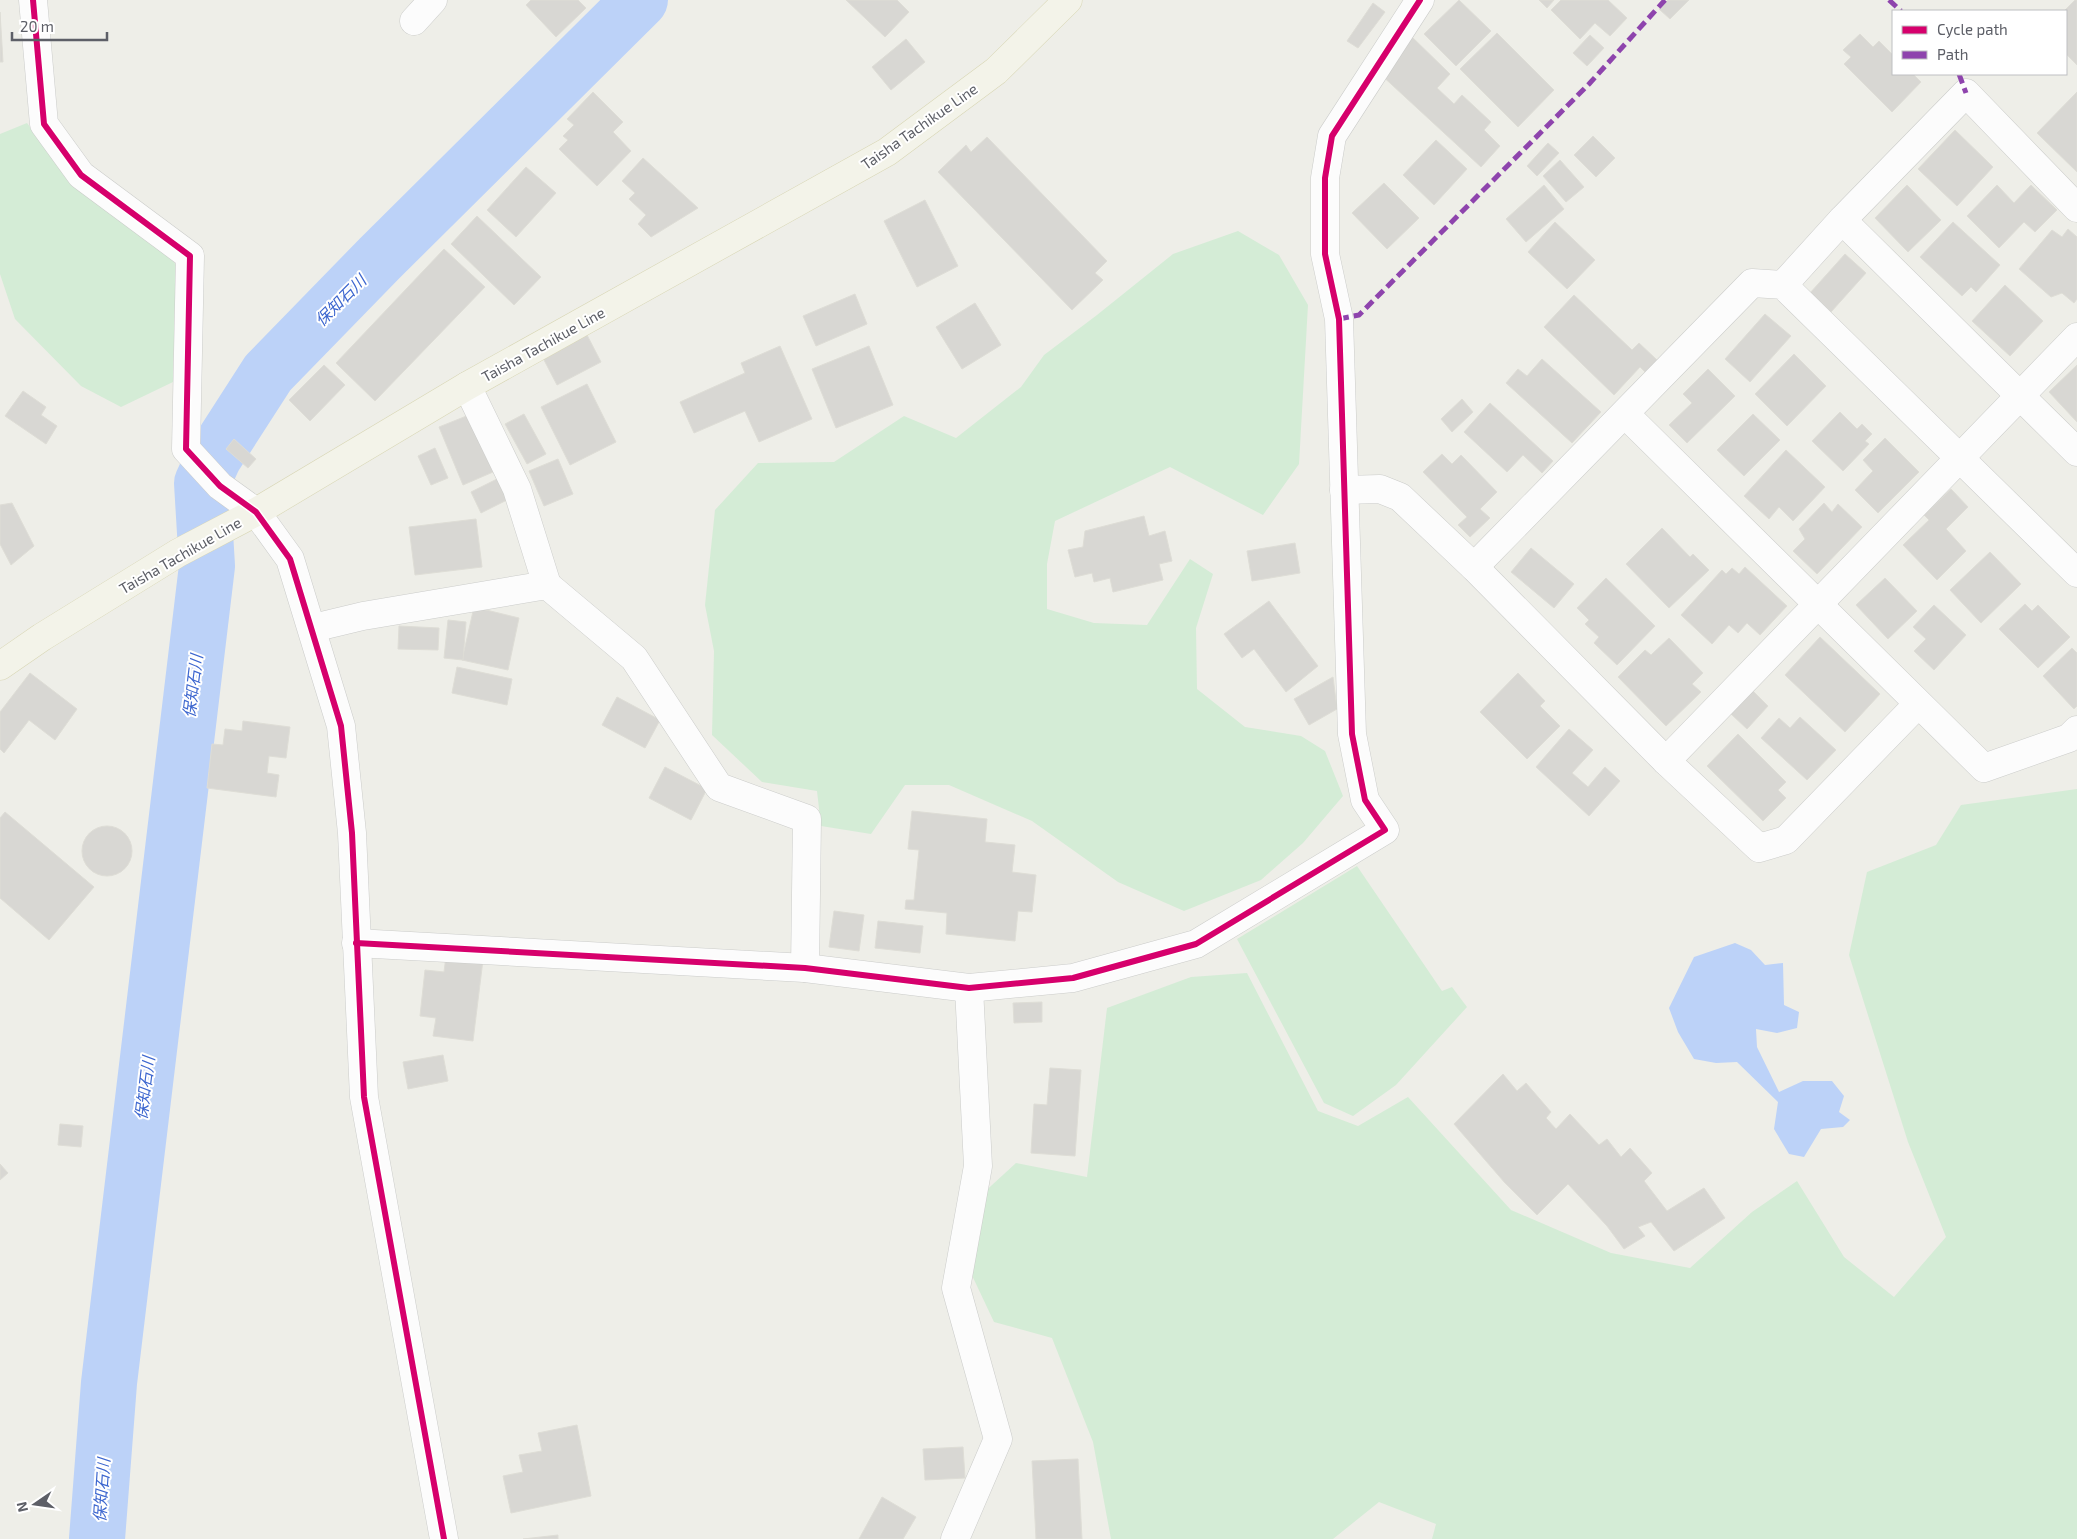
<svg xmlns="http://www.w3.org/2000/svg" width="2077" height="1539" font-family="'Exo 2','Noto Sans JP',sans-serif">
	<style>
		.green { fill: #d4ecd6 }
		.water { fill: #bcd2f8 }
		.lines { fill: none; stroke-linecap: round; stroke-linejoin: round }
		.river { stroke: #bcd2f8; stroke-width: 56 }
		.building { fill: #d8d7d3; stroke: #deddd6 }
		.minor-casing { stroke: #cbccca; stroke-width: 29 }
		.major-casing { stroke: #d8d6b4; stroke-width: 29 }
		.minor { stroke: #fcfcfc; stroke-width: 28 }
		.major { stroke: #f3f3e9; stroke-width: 28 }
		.quiet { stroke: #8e44ad; stroke-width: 5; stroke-dasharray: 10 5; stroke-linecap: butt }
		.cycleway-casing { stroke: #fff; stroke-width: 9 }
		.cycleway { stroke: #d6006c; stroke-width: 6 }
		.labels { text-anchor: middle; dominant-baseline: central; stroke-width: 4; stroke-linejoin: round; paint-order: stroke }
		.street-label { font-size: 15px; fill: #5d5f67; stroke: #fff }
		.water-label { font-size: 16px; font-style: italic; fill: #3c66cf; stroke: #fff }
	</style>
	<rect width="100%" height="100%" fill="#eeeee8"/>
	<g class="green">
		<polygon points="27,123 75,187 163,247 176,265 173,382 121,407 81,386 15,319 0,274 0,134"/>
		<polygon points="1238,231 1279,255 1308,305 1299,464 1263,515 1170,467 1055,521 1047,564 1047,609 1094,623 1147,625 1190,559 1213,574 1196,628 1197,689 1245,727 1301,736 1325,751 1343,796 1303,843 1261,880 1184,911 1118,882 1032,821 949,785 905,785 871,834 821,826 817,791 762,782 712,735 714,651 705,605 715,510 758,463 834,462 904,416 956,438 1021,387 1044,355 1097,315 1173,254"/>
		<polygon points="2077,789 2077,1539 1432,1539 1436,1524 1379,1502 1333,1539 1111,1539 1093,1442 1052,1338 994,1322 969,1269 980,1196 1016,1163 1087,1177 1107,1008 1191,977 1247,973 1318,1111 1358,1126 1408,1097 1511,1210 1611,1253 1690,1268 1752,1212 1797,1181 1844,1257 1894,1297 1946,1237 1908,1142 1849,955 1867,872 1936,845 1961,805"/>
		<polygon points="1357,866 1442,991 1452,987 1467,1007 1396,1085 1353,1116 1324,1103 1237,939"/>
	</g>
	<polygon class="water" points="1735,943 1751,950 1765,965 1783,963 1784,1005 1799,1012 1797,1028 1777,1033 1756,1029 1757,1047 1779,1092 1803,1081 1832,1081 1844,1096 1839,1112 1850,1120 1843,1127 1821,1129 1804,1157 1789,1154 1774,1129 1778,1102 1737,1062 1716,1063 1694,1059 1678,1032 1669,1008 1694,957"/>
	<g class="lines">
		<polyline class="river" points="97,1539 109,1383 207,566 202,483 214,457 268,373 380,258 640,0"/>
	</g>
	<g class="building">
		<polygon points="531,0 578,0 586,8 556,37 526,5"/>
		<polygon points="846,0 897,0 909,12 885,37"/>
		<polygon points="1459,0 1491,31 1456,66 1424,34"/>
		<polygon points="1539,0 1554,0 1547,8"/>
		<polygon points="1561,0 1608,0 1627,18 1610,36 1595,23 1580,39 1551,10"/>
		<polygon points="1668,0 1689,0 1670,19 1659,9"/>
		<polygon points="2075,0 2077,0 2077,65 2066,54 2066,11 2064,11"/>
		<polygon points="1373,3 1385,12 1358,48 1347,41"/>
		<polygon points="0,12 3,62 0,62"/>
		<polygon points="1497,33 1554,90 1518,127 1460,69"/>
		<polygon points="1860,34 1873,47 1879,41 1893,55 1893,74 1913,74 1921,82 1892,112 1844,64 1851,57 1843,50"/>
		<polygon points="1590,35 1604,48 1587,66 1573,53"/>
		<polygon points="1411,36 1450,74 1437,88 1454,104 1462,95 1491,122 1484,130 1500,146 1481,167 1378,72"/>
		<polygon points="906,39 925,62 891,90 872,67"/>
		<polygon points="593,92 623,122 613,132 631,151 597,186 559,149 568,140 563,136 574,125 567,119"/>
		<polygon points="2077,92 2077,172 2037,133"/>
		<polygon points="1955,130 1993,167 1957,206 1918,169"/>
		<polygon points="1593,136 1615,158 1596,177 1574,155"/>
		<polygon points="987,137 1107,261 1095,273 1103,280 1072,310 938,172 966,145 971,152"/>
		<polygon points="1436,140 1467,169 1434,205 1403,175"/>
		<polygon points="1548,143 1559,153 1537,176 1527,166"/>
		<polygon points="643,158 698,208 651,237 638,224 646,215 629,199 635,193 622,181"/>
		<polygon points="1560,160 1584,187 1566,202 1543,176"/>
		<polygon points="526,167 556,193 516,237 487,210"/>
		<polygon points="1384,183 1419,218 1387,249 1352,213"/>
		<polygon points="1544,185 1564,209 1526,242 1506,219"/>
		<polygon points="1907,185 1941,220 1908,252 1875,218"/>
		<polygon points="1997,185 2014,203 2031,185 2057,210 2035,232 2024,222 1999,248 1967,216"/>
		<polygon points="925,200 958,266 917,287 884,221"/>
		<polygon points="477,216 541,277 514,305 451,244"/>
		<polygon points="1555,222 1595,260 1567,289 1528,252"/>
		<polygon points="1953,222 2000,265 1976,292 1971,287 1962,296 1920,257"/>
		<polygon points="2068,229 2077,237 2077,299 2074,303 2062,293 2051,297 2019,269 2052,230 2062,237"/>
		<polygon points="444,249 485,287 375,401 336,363"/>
		<polygon points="1845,254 1866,273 1831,312 1810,293"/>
		<polygon points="2005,285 2043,321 2010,356 1972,321"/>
		<polygon points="855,294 867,324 816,346 803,316"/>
		<polygon points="1574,295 1632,350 1639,343 1657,360 1645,372 1640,367 1614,395 1544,327"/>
		<polygon points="975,303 1001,345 962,369 936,327"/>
		<polygon points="1765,314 1791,336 1750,382 1725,359"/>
		<polygon points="587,335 601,362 557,385 543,358"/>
		<polygon points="780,346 812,419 759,442 745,411 694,433 680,402 745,373 741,363"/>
		<polygon points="869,346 893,405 836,428 812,369"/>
		<polygon points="1794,354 1826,386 1787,426 1755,394"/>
		<polygon points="1542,359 1601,412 1572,443 1506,383 1518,369 1527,376"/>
		<polygon points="324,365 345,385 310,421 289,400"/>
		<polygon points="2077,365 2077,422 2049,392"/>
		<polygon points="1708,369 1735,396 1687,443 1669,425 1692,403 1683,394"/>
		<polygon points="587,384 616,442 570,465 541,407"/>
		<polygon points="23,391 46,407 41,415 57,426 46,444 5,416"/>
		<polygon points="1462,399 1473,412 1452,432 1441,419"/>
		<polygon points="1490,403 1553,461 1542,473 1523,455 1507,472 1464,432"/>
		<polygon points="1840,412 1857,429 1862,424 1872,434 1865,441 1869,444 1843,471 1812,441"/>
		<polygon points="524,414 546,454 527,464 505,424"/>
		<polygon points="1753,414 1780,440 1744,476 1717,450"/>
		<polygon points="469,415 493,472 463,485 439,427"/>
		<polygon points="1885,438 1919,472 1878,513 1855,490 1873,471 1863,460"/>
		<polygon points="234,439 256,459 248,468 226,449"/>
		<polygon points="435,448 448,478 431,485 418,456"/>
		<polygon points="1786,450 1825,487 1793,521 1779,507 1769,519 1744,496"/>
		<polygon points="1442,454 1452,464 1461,455 1497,492 1480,509 1490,518 1470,537 1458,525 1467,517 1423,472"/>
		<polygon points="558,459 573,494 544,506 529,471"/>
		<polygon points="497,479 507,500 481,513 471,492"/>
		<polygon points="1951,489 1968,507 1946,529 1966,551 1937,580 1903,545 1929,520 1924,515"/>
		<polygon points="12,503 34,546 11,565 0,544 0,505"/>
		<polygon points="1824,503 1832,512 1838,504 1862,527 1817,574 1793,551 1805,539 1799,529"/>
		<polygon points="1144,516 1149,536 1165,531 1172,561 1159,564 1163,580 1113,592 1110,578 1094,582 1092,573 1075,577 1068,550 1083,547 1085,531"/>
		<polygon points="476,519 482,567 415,575 409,527"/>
		<polygon points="1662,528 1690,557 1693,554 1709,570 1669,608 1626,564"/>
		<polygon points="1295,543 1300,573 1252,581 1247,551"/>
		<polygon points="1531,548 1574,584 1554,608 1511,572"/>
		<polygon points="1990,552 2021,584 1981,623 1950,590"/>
		<polygon points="1745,567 1787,606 1760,635 1747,623 1738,633 1729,625 1712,644 1681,615 1722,570 1726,574 1732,568 1739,574"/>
		<polygon points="1606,578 1655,626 1617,665 1594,643 1599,637 1585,624 1589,620 1577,608"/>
		<polygon points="1885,578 1917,611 1888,639 1856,605"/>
		<polygon points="1269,601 1318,666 1286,692 1254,649 1242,658 1224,634"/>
		<polygon points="2025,604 2032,611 2038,605 2070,637 2038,668 1999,629"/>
		<polygon points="1934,605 1966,635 1934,670 1914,651 1926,639 1913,627"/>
		<polygon points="474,607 519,618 508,670 462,660"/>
		<polygon points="448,620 466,622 463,660 444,658"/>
		<polygon points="399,626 439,628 438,650 398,649"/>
		<polygon points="1820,637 1880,694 1845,732 1785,675"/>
		<polygon points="1669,638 1703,673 1692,684 1701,692 1666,726 1618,677 1645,650 1651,655"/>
		<polygon points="2072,648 2077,653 2077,706 2074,709 2043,676"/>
		<polygon points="457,667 512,679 507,705 452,693"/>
		<polygon points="30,673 77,709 55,740 29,720 4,753 0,749 0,712"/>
		<polygon points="1518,673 1545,701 1540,706 1560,726 1527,759 1480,712"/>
		<polygon points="1333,677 1337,709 1309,725 1294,699"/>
		<polygon points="1752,690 1768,706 1747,729 1730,713"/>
		<polygon points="617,697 660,720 645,748 602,725"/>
		<polygon points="1800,717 1836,750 1807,780 1761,738 1779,718 1790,728"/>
		<polygon points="243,721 290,727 286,758 269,756 267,773 279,775 276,797 207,788 212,744 223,745 225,729 242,731"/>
		<polygon points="1569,729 1593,750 1572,773 1588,787 1605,767 1620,781 1589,816 1536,767"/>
		<polygon points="1738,734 1786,782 1778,790 1786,798 1763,821 1707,766"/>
		<polygon points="665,767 707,789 691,820 649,798"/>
		<polygon points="912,811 987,819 985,842 1015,845 1012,872 1036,875 1032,912 1018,911 1015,941 946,934 947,913 905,909 906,900 914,900 919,850 908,849"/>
		<polygon points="5,812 94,887 49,940 0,898 0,818"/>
		<circle cx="107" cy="851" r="25"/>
		<polygon points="834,911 864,915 859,951 829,947"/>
		<polygon points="878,921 923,926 920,953 875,948"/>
		<polygon points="446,956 483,960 473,1041 433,1036 436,1018 420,1016 425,970 444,972"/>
		<polygon points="1042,1002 1042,1022 1014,1023 1013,1003"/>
		<polygon points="443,1055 448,1081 408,1089 403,1062"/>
		<polygon points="1050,1068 1081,1070 1075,1156 1031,1153 1034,1104 1047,1105"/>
		<polygon points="1503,1074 1517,1091 1526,1083 1551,1112 1546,1118 1556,1129 1570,1114 1599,1145 1607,1139 1621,1157 1630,1148 1652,1173 1644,1181 1667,1211 1704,1188 1725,1218 1674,1251 1651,1222 1638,1227 1645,1236 1624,1249 1607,1226 1568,1184 1537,1215 1505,1183 1454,1124"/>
		<polygon points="60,1124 83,1126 81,1147 58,1145"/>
		<polygon points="0,1164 8,1173 0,1180"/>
		<polygon points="577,1425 591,1496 511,1513 503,1476 523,1472 519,1455 542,1451 538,1433"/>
		<polygon points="963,1447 965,1478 925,1480 923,1449"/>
		<polygon points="1078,1459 1082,1539 1036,1539 1032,1461"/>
		<polygon points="882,1497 916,1517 903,1539 859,1539"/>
		<polygon points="558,1535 558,1539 523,1539"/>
	</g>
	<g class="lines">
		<g class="minor-casing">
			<g id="minor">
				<polyline points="33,0 44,124 81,175 190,256 186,449 220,486 256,512 290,559 341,726 352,833 364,1097 444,1539"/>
				<polyline points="414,21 433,0"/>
				<polyline points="1842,220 2077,452"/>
				<polyline points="1783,285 1842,220 1966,93 2077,208"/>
				<polyline points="467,386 517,489 547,585"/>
				<polyline points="1625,414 1984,768 2069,738 2077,730"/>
				<polyline points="1344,490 1380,489 1400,497 1474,567 1666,761 1759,848 1786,840 1918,704"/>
				<polyline points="1474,567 1752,283 1783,285 2077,573"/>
				<polyline points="313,628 363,616 547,585 634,658 719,787 807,819 805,968"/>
				<polyline points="1666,761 2077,337"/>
				<polyline points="356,943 805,968 969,988 1073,978 1196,944 1385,830 1365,800 1352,734 1339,319 1325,254 1325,178 1332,136 1420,0"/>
				<polyline points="955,1539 998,1439 956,1288 978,1166 969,988"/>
			</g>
		</g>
		<g class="major-casing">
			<polyline id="major" points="0,666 42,637 178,553 256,512 467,386 887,152 996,71 1068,0"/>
		</g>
		<use href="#minor" class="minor"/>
		<use href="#major" class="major"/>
		<g class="quiet">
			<polyline points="1889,0 1901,11"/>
			<polyline points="1959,74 1966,93"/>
			<polyline points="1339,319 1359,315 1589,84 1665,0"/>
		</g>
		<g class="cycleway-casing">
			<g id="cycleway">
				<polyline points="33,0 44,124 81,175 190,256 186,449 220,486 256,512 290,559 341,726 352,833 364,1097 444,1539"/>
				<polyline points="356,943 805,968 969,988 1073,978 1196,944 1385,830 1365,800 1352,734 1339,319 1325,254 1325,178 1332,136 1420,0"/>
			</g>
		</g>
		<use href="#cycleway" class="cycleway"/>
	</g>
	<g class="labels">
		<g class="street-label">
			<text transform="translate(919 126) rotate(-35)">Taisha Tachikue Line</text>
			<text transform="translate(543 344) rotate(-29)">Taisha Tachikue Line</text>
			<text transform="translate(180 555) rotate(-30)">Taisha Tachikue Line</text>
		</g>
		<g class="water-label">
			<text transform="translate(340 300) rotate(-45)">保知石川</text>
			<text transform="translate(192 686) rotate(-83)">保知石川</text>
			<text transform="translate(144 1088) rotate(-83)">保知石川</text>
			<text transform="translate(101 1490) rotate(-86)">保知石川</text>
		</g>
	</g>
	<rect x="1892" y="10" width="175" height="65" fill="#ffffff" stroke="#bebfc2"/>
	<rect x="1902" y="26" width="25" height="8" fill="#d6006c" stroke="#bebfc2"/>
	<text x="1937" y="35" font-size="15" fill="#5d5f67">Cycle path</text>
	<rect x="1902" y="51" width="25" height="8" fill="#8e44ad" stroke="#bebfc2"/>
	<text x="1937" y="60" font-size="15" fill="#5d5f67">Path</text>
	<g transform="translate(35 1504) rotate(257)" stroke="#ffffff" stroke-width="4" paint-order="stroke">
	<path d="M0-4L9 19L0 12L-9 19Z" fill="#5d5f67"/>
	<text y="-8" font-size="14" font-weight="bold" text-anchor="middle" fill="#5d5f67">N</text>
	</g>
	<path d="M12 32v8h95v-8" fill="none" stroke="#5d5f67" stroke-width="2.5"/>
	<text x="20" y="32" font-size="15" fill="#5d5f67" stroke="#ffffff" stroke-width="4" paint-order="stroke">20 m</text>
</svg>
